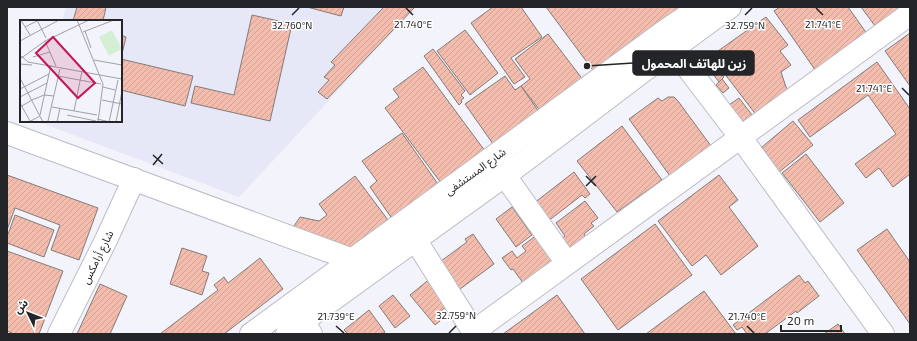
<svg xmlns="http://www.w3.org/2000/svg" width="917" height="341" font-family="'Exo 2','Noto Sans Arabic',sans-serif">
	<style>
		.built { fill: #e6e8f7 }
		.building { fill: url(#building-hatch); stroke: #847b79 }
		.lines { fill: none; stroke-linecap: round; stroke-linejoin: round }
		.minor-casing { stroke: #bcbdc5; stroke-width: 24 }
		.major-casing { stroke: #bcbdc5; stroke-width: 24 }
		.minor { stroke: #fff; stroke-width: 22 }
		.major { stroke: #fff; stroke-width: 22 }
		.ticks { fill: none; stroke: #242528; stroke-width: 1.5 }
		.labels { text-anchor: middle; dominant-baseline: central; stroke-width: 3; stroke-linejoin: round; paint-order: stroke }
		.street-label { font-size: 11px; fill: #242528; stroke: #fff }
		.inset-road { fill: none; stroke: #a0a1a7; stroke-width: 1 }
		.view { fill: #c2185b; fill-opacity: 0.15; stroke: #c2185b; stroke-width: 2 }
		.inset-edge { fill: none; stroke: #242528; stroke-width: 2 }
		.ticks-label { font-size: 10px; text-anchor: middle; fill: #242528; stroke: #fff; stroke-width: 3; stroke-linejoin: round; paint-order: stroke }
		.leader { fill: none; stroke: #242528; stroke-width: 1.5 }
		.callout-dot { fill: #242528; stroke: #fff; stroke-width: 1.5 }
		.callout { fill: #242528; stroke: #242528; stroke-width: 1.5 }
		.callout-label { font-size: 12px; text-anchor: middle; font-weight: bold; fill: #fff }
	</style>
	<defs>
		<pattern id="building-hatch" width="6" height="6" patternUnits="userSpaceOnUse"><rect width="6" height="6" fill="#f3bcad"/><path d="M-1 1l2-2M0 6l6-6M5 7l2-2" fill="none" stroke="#d0a195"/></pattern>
	</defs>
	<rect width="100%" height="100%" fill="#f2f3fb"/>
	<polygon class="built" points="66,7 416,7 239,197 36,121 121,121 121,21 62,21"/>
	<g class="building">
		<polygon points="77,7 106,7 103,21 73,21"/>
		<polygon points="307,7 344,7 341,16"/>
		<polygon points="384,7 415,7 327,99 318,92 329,80 324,77 335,65 331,62"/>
		<polygon points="493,7 521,7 542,37 511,58 525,77 514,84 471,23"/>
		<polygon points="546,7 685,7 595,73"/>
		<polygon points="780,7 848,7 870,38 818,74 774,11"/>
		<polygon points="861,7 910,7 881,34"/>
		<polygon points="252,15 292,24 270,121 191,103 195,86 234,95"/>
		<polygon points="766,17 788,45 780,51 791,65 781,72 786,87 791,93 757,116 711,56"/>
		<polygon points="465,30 498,73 470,95 437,51"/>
		<polygon points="910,33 910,86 885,51"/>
		<polygon points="548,34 584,81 542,113 521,86 530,79 515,59"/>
		<polygon points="121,35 126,37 121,58"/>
		<polygon points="433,49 465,91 461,95 464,98 461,100 462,102 459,105 424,56"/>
		<polygon points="121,59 193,76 185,106 121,90"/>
		<polygon points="711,61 724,77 719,82 706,65"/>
		<polygon points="877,62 910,109 910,174 893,187 879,168 866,178 855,164 896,134 868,95 810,137 798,120"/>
		<polygon points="423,67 485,151 441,183 385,108 399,97 393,89"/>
		<polygon points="505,76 515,90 521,86 539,112 493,144 465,104"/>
		<polygon points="722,79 729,88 723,93 716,85"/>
		<polygon points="668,97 674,97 678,101 711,146 670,176 629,119 658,98 662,101"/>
		<polygon points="739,98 756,120 746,127 729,105"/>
		<polygon points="793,121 813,145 779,172 762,147"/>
		<polygon points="622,126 662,180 617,212 577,161"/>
		<polygon points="402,133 440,187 393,220 370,187 377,181 362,161"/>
		<polygon points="806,154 844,203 820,222 782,173"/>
		<polygon points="574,172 590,194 585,198 582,195 543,225 529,207"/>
		<polygon points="7,175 98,208 79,260 51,250 60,225 15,208 7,230"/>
		<polygon points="719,175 738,200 729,207 758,246 721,275 706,255 692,266 658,221"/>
		<polygon points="355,176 388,220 343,253 290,232 300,217 319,221 327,215 319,204"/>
		<polygon points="585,201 598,218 591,223 594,226 584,234 587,239 570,251 561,239 565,236 556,223"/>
		<polygon points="512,207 532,235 516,247 496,219"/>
		<polygon points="15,215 54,230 44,257 7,243 7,237"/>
		<polygon points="655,224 692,275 618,330 581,279"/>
		<polygon points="887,229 910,262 910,324 857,250"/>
		<polygon points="541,232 562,259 526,287 513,269 511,270 502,258 512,251 517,258 526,251 522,246"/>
		<polygon points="473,234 494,264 456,292 437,264 467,242 465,239"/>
		<polygon points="182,248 207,256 202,271 209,273 202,295 170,284"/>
		<polygon points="7,251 63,271 39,334 14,334 7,331"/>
		<polygon points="260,258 283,289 224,334 160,334 218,290 214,285 224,277 228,283"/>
		<polygon points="799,275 805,283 808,281 819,296 797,313 796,311 765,334 747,334 742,327 737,330 733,325"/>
		<polygon points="431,278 451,303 436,315 440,321 435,325 410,295"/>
		<polygon points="100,284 127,296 110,334 77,334"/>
		<polygon points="704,291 736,334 646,334"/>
		<polygon points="393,295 410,316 395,328 379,306"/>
		<polygon points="557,295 585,334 503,334"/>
		<polygon points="369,310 385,332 382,334 348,334 344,330"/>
		<polygon points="838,324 845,334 824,334"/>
	</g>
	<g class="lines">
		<g class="minor-casing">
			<g id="minor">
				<polyline points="662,34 741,138 883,334"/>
				<polyline points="7,133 353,260"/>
				<polyline points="505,176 567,263"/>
				<polyline points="416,241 475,334"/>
				<polyline points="291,306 311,334"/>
				<polyline points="473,332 910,14"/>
				<polyline points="59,334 106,240 134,179"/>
			</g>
		</g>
		<g class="major-casing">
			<g id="major">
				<polyline points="251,334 662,33 700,7"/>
				<path d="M287,334L303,321C370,273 437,225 504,176C580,120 653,62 730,7"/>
			</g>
		</g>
		<use href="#minor" class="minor"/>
		<use href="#major" class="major"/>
	</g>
	<path class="ticks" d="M406,8L413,15M816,8L823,15M292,15L299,8M745,15L752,8M902,88L909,95M153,155L163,164M153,165L162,154M586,176L596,186M586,186L596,176M336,326L344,333M747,326L754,333M449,333L456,326"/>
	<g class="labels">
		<g class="street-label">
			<text transform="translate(475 171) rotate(-36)">شارع المستشفى</text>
			<text transform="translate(97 257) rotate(-64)">شارع أرامكس</text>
		</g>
	</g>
	<g transform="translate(20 20)">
		<rect width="102" height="102" fill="#f2f3fb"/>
		<path d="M92,10L102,29L89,36L79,17Z" fill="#d5efd5"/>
		<path class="inset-road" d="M1,0L10,15M17,0L26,18M57,0L83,64L78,102M5,7L17,1M65,11L71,28M63,12L94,0M0,21L39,0M25,21L36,46M0,35L8,42L102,59M13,37L30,32M0,39L25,21L69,0M74,40L102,45M0,44L12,45M38,56L81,64M0,58L23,102M83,67L95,70M0,69L29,54M0,77L27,63M12,80L24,75L34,76M82,80L102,84M0,83L10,101M0,87L12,80M32,87L77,95M54,91L62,51M20,95L31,45M47,95L76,101M77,99L90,102M28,101L40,49M9,102L20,96M37,102L40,88M89,102L98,60M96,102L102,71"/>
		<path class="view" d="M33,17L75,63L58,78L16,33Z"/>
		<rect width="102" height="102" class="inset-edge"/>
	</g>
	<g class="ticks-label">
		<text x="413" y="28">21.740°E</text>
		<text x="823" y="28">21.741°E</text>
		<text x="292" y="29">32.760°N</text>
		<text x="745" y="29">32.759°N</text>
		<text x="874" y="92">21.741°E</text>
		<text x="456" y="319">32.759°N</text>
		<text x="336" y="320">21.739°E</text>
		<text x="747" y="320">21.740°E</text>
	</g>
	<path class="leader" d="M587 66L633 63"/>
	<circle class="callout-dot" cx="587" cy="66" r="4"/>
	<rect class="callout" x="633" y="51" width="121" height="24" rx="4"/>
	<g class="callout-label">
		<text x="694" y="68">زين للهاتف المحمول</text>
	</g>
	<rect width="917" height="341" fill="none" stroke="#242528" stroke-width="16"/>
	<g transform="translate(28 313) rotate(313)" stroke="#ffffff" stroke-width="3" paint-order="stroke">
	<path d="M0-3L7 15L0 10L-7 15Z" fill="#242528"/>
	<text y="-6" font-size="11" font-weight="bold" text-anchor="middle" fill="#242528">ش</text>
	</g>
	<path d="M781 325v6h60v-6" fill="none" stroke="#242528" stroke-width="2"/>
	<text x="787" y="325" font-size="12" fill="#242528" stroke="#ffffff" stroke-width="3" paint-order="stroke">20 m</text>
</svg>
